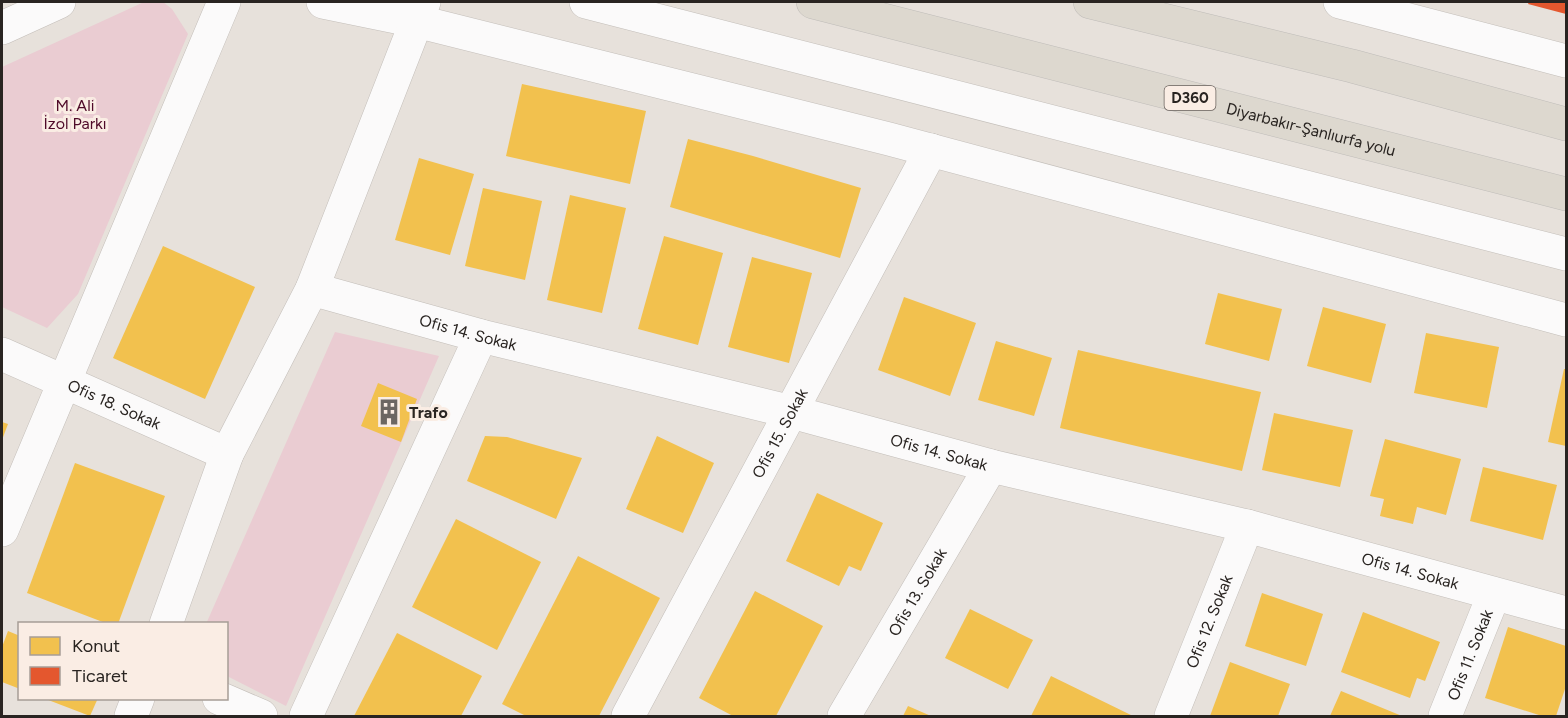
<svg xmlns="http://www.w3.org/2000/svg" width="1568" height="718" font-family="Figtree,sans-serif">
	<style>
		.green { fill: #eaccd2 }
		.homes { fill: #f2c14e }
		.shops { fill: #e4572e }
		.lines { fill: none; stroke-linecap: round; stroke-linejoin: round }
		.minor-casing { stroke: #c3beb9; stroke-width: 34 }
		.highway-casing { stroke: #bfbcb9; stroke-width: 34 }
		.minor { stroke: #fbfafa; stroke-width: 33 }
		.highway { stroke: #ddd8cf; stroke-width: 33 }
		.labels { text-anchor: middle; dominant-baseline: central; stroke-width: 6; stroke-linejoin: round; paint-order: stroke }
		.shield { fill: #faede4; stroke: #68605c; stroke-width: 1.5 }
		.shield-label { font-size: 15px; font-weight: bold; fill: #292421 }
		.park-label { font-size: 16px; fill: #4f0a29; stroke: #faede4 }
		.street-label { font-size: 16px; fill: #292421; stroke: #faede4 }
		.poi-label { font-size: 16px; font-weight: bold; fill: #292421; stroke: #faede4; text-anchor: start }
	</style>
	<rect width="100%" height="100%" fill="#e7e1db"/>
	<g class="green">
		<polygon points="144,2 163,2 172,9 188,34 78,294 47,328 2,307 2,67"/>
		<polygon points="335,332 439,356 286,706 227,676 226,624 206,624"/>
	</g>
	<g class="homes">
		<polygon points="522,84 646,111 630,184 506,156"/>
		<polygon points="688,139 753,156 861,188 840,258 670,207"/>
		<polygon points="419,158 474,174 450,255 395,240"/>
		<polygon points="483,188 542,201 525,280 465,266"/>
		<polygon points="570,195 626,208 602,313 547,300"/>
		<polygon points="664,236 723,253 698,345 638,329"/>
		<polygon points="163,246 255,287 205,399 113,358"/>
		<polygon points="752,257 812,273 789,363 728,347"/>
		<polygon points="1218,293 1282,309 1269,361 1205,344"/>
		<polygon points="904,297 976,323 950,396 878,370"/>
		<polygon points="1323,307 1386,324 1371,383 1307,366"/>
		<polygon points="1426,333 1499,347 1487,408 1414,393"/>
		<polygon points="996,341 1052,358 1034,416 978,400"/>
		<polygon points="1078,350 1261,392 1242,471 1060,428"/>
		<polygon points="1564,369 1566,369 1566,446 1548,442"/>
		<polygon points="378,383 417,399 401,442 361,426"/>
		<polygon points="1274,413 1353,430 1340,487 1262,470"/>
		<polygon points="2,422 8,424 2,440"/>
		<polygon points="485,436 507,437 582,458 556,519 467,481"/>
		<polygon points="657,436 714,463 683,533 626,509"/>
		<polygon points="1385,439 1461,459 1446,515 1417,507 1413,524 1380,516 1384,499 1370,496"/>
		<polygon points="75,463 165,496 118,624 108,624 27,593"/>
		<polygon points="1483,467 1557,485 1543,540 1470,521"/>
		<polygon points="817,493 883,523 861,571 849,566 839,586 786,561"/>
		<polygon points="456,519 541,562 497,650 412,607"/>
		<polygon points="578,556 660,598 599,716 526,716 502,704"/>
		<polygon points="755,591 823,626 776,716 733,716 699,698"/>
		<polygon points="1262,593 1323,614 1306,666 1245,646"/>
		<polygon points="970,609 1033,640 1008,689 945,658"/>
		<polygon points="1363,612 1440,642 1425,681 1417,678 1410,698 1341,672"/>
		<polygon points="1508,627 1566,646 1566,686 1556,716 1542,716 1485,698"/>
		<polygon points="8,631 20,636 20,689 2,682 2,647"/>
		<polygon points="397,633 482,676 461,716 354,716"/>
		<polygon points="1230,662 1290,684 1278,716 1210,716"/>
		<polygon points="1051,676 1133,716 1031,716"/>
		<polygon points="1341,691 1402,716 1330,716"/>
		<polygon points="43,698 98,698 90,716"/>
		<polygon points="908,706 931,716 903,716"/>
	</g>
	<polygon class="shops" points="1529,2 1566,2 1566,14 1528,4"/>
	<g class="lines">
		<g class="minor-casing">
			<g id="minor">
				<polyline points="323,2 416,21 889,139 1566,320"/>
				<polyline points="586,2 1566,254"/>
				<polyline points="1340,2 1566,61"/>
				<polyline points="2,28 59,2"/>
				<path id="s1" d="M312,289L481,336L792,412L991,466L1247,526L1566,613"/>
				<path id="s2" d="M2,354L227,454"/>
				<polyline points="2,530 224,2"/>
				<polyline points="166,624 227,454 312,289 424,2"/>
				<polyline points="219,698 261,716"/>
				<polyline points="131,716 138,698"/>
				<polyline points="306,716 481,336"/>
				<path id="s3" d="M628,716L931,150"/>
				<path id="s4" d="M844,716L991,466"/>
				<path id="s5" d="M1171,716L1247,526"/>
				<path id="s6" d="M1445,716L1494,594"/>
			</g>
		</g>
		<g class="highway-casing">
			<g id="highway">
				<path id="s7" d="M813,2L1566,194"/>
				<polyline points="1090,2 1352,66 1566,124"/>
			</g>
		</g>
		<use href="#minor" class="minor"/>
		<use href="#highway" class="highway"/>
	</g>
	<defs>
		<g id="building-bare" transform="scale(2.07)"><path d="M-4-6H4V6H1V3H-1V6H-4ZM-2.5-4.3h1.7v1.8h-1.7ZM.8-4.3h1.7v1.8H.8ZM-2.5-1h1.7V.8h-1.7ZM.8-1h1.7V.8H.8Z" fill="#6c6662" stroke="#faede4" stroke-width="2.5" paint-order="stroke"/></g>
	</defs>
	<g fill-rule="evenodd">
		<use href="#building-bare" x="389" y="412"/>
	</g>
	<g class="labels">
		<rect class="shield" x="1164.5" y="86" width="51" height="24" rx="4.5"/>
		<g class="shield-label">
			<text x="1190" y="98">D360</text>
		</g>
		<g class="park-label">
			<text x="75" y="105">M. Ali<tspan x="75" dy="18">İzol Parkı</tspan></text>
		</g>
		<g class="street-label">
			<text stroke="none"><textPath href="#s7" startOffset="514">Diyarbakır-Şanlıurfa yolu</textPath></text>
			<text stroke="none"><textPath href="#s1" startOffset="162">Ofis 14. Sokak</textPath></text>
			<text stroke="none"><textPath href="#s2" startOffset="123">Ofis 18. Sokak</textPath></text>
			<text stroke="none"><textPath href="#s3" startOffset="321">Ofis 15. Sokak</textPath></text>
			<text stroke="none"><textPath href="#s1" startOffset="648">Ofis 14. Sokak</textPath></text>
			<text stroke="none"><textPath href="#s1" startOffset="1134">Ofis 14. Sokak</textPath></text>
			<text stroke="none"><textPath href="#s4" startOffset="144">Ofis 13. Sokak</textPath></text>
			<text stroke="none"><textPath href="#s5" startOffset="102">Ofis 12. Sokak</textPath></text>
			<text stroke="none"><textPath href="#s6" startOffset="66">Ofis 11. Sokak</textPath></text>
		</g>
		<g class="poi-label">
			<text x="409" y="412">Trafo</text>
		</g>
	</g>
	<rect width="1568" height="718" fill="none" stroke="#292421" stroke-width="6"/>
	<rect x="18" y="622" width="210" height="78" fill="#faede4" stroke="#a69d96" stroke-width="1.5"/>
	<rect x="30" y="637" width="30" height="18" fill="#f2c14e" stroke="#a69d96" stroke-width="1.5"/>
	<text x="72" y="652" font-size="18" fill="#292421">Konut</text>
	<rect x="30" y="667" width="30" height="18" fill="#e4572e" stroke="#a69d96" stroke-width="1.5"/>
	<text x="72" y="682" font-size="18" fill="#292421">Ticaret</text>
</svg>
